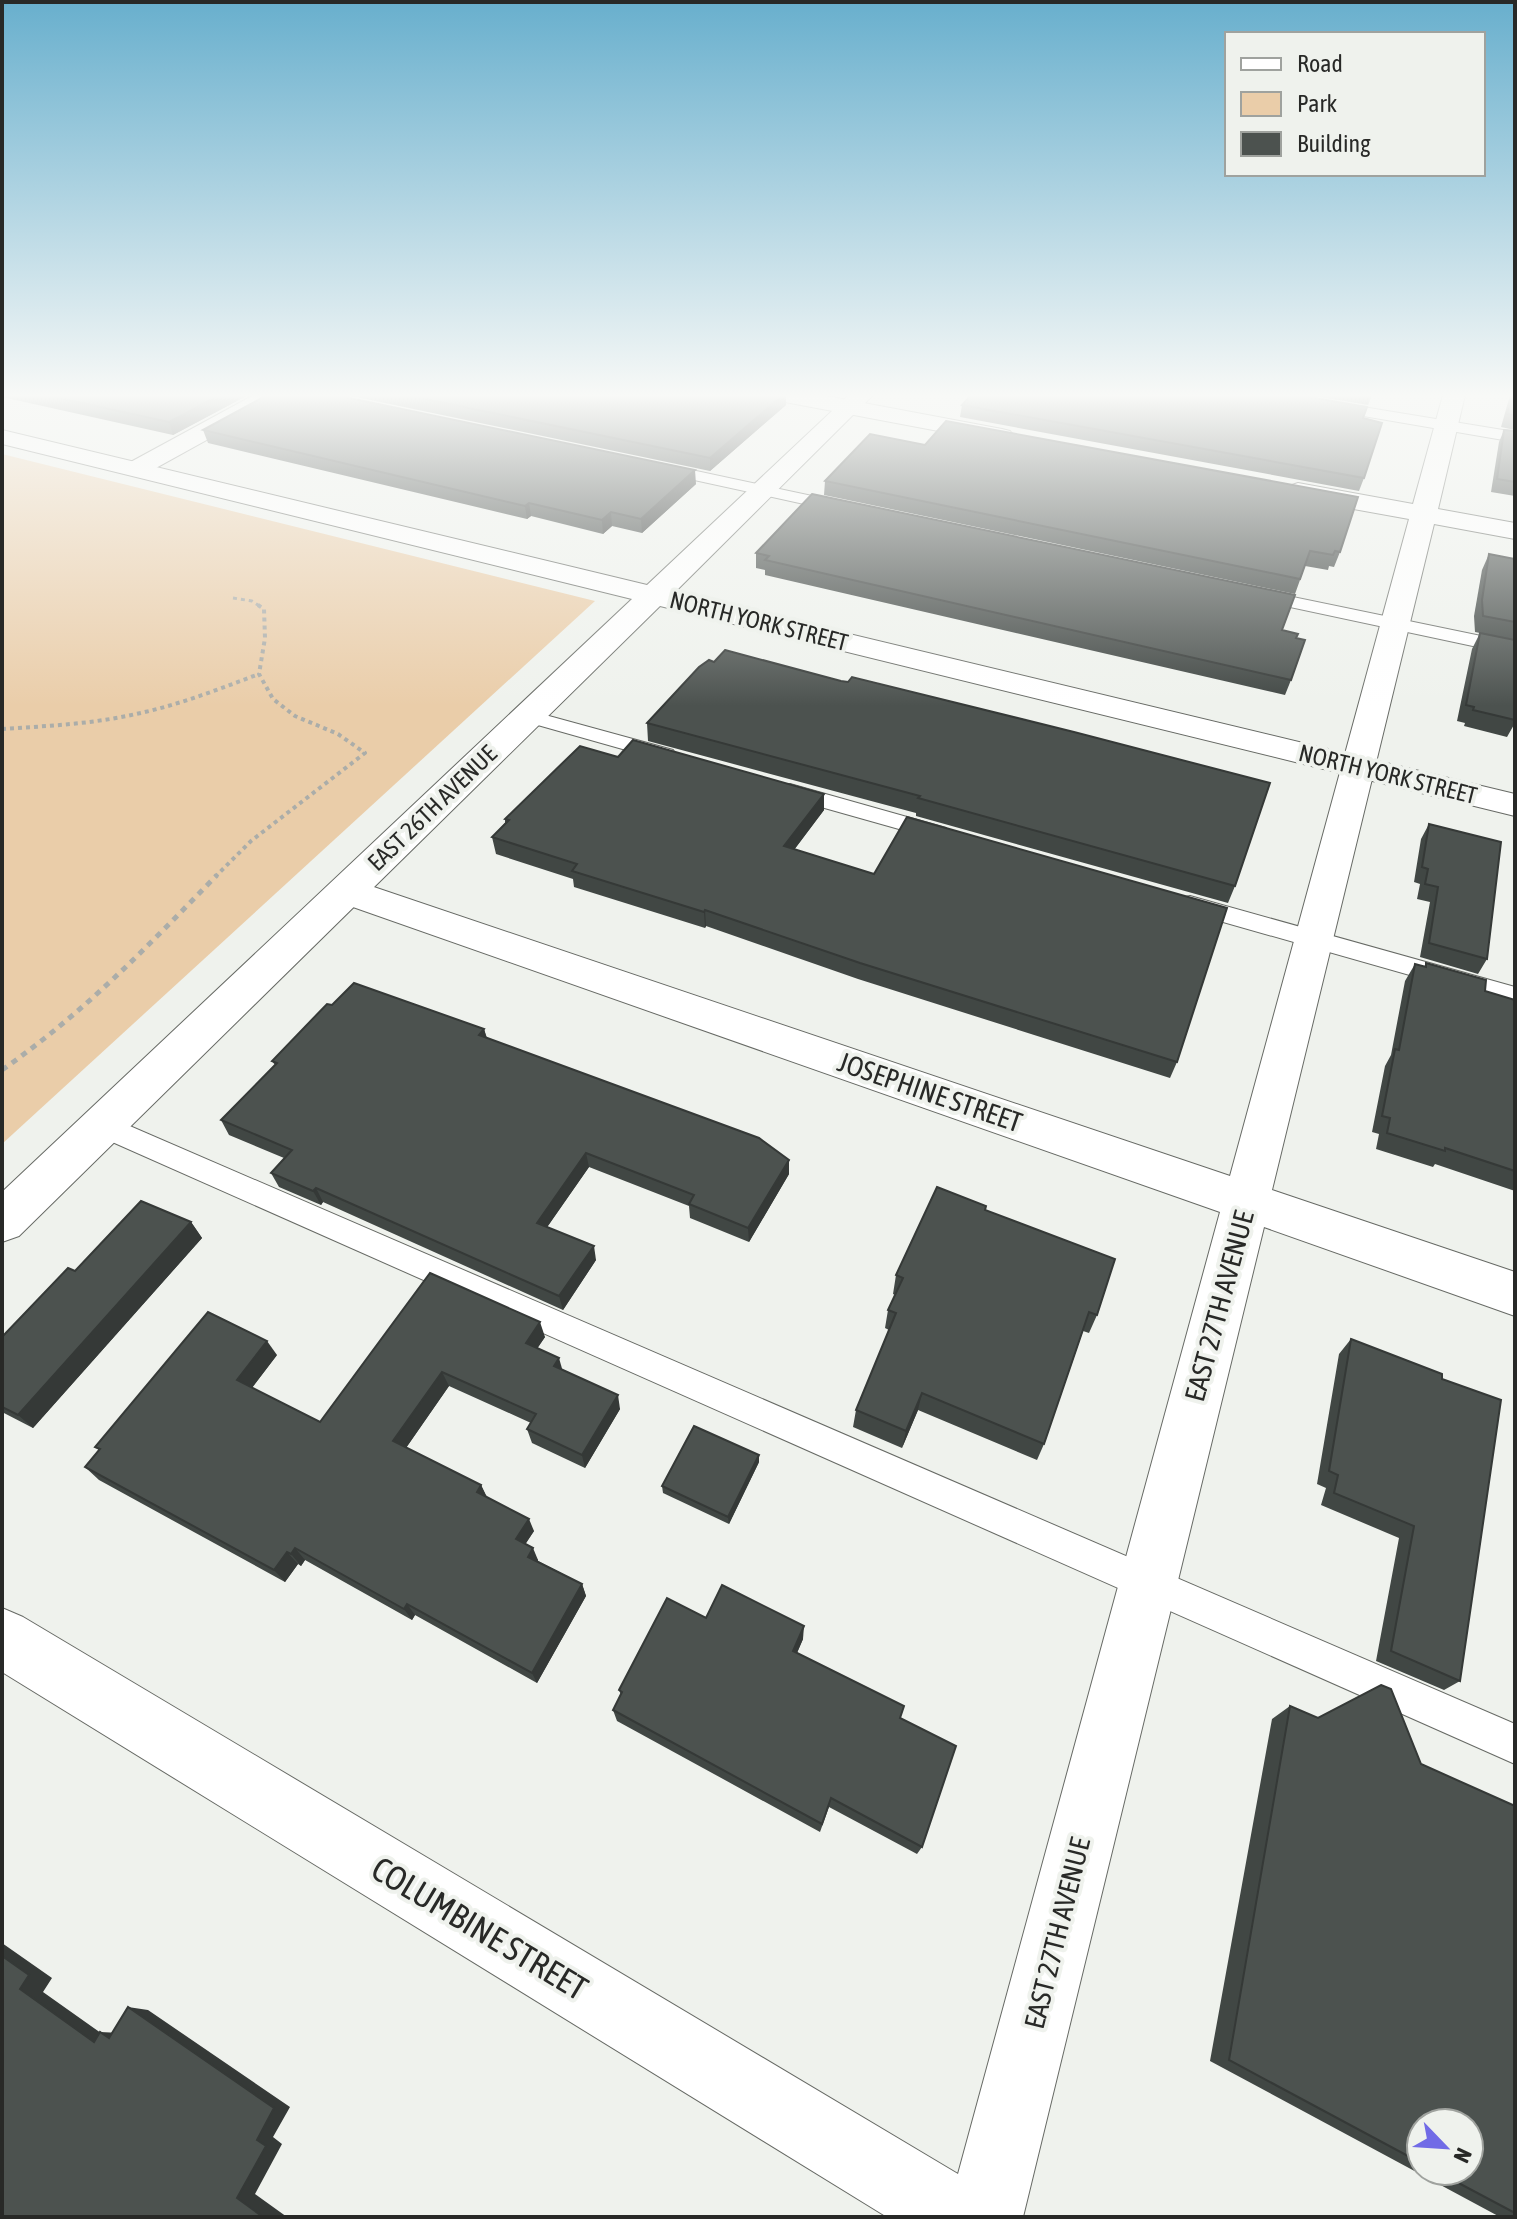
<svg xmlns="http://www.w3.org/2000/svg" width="1517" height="2219" font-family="'Asap Condensed',sans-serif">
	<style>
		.green { fill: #eacda9 }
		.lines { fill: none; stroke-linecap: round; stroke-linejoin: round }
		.lane-casing { stroke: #676a65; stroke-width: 2 }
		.street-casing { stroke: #676a65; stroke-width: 2 }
		.secondary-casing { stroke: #676a65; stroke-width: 2 }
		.path-far2 { stroke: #abada9; stroke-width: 3; stroke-dasharray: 4 4; stroke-linecap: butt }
		.path-far1 { stroke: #abada9; stroke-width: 4; stroke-dasharray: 4 4; stroke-linecap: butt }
		.path { stroke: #abada9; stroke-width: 5; stroke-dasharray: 6 6; stroke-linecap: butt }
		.lane { fill: #fff; fill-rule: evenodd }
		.street { fill: #fff; fill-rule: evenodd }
		.secondary { fill: #fff; fill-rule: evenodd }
		.wall { fill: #414744; fill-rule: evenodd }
		.shaded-wall { fill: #353937 }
		.building { fill: #4c524f; stroke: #353937; stroke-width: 2 }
		.labels { text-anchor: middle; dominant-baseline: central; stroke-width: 8; stroke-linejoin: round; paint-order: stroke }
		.far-street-label { font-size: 24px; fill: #282927; stroke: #eff2ed }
		.street-label { font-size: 28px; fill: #282927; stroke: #eff2ed }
		.near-street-label { font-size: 34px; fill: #282927; stroke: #eff2ed }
	</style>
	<rect width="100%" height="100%" fill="#eff2ed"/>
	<polygon class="green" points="2,454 595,601 2,1144"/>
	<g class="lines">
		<g class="lane-casing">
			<g id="lane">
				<polygon points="1257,395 1290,395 1515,432 1515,442 1264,399"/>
				<polygon points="659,463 845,503 853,508 845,513 653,471 651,468"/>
				<polygon points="1254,589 1515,643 1515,655 1248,598 1245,594"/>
				<polygon points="527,710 673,750 676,755 665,761 520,720 517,716"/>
				<polygon points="790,784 946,828 949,833 946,838 938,840 782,796 779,791 782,786"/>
				<polygon points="1190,896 1515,987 1515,1005 1181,910 1178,904 1181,898"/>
				<polygon points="102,1114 1515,1724 1515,1764 92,1133 88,1125 92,1117"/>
			</g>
		</g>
		<g class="street-casing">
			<g id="street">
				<polygon points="254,395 282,395 279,400 145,474 127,474 124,469 127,464"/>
				<polygon points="774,395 821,395 1002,429 1010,431 1014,436 1010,441 1002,443 785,402 777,400"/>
				<polygon points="1443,395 1465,395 1438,509 1515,523 1515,539 1434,524 1272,1190 1515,1272 1515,1316 1264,1227 1023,2217 887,2217 2,1672 2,1608 23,1617 958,2174 1220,1212 333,900 327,891 333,882 346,879 359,882 1230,1176 1409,519 1298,499 1289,496 1285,491 1289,486 1298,483 1413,504"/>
			</g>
		</g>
		<g class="secondary-casing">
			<polygon id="secondary" points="849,395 873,395 675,592 1515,794 1515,816 660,606 19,1236 2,1242 2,1192 632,599 2,444 2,430 647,585"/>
		</g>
		<polyline class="path-far2" points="233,598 252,601 261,607"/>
		<g class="path-far1">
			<path d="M2,729C47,726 92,724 136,714C179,705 219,689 259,674"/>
			<polyline points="215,877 251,841 365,753 338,734 295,716 273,699 259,674 265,638 264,609 258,605"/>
		</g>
		<path class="path" d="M2,1070C86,1011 146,948 217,875"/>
		<use href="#lane" class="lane"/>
		<use href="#street" class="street"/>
		<use href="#secondary" class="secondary"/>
	</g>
	<g class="wall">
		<polygon points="2,395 248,395 173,435 2,397"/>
		<polygon points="347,395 786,395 786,405 710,471"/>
		<polygon points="1308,395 1372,395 1368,405"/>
		<polygon points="1510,395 1515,395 1515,430 1501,427"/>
		<polygon points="962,405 1363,418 1364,478 1359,491 960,417"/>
		<polygon points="203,430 696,484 642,533 612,526 603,534 531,516 527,519 208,443"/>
		<polygon points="1504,430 1515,431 1515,496 1491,492 1499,442"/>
		<polygon points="825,481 1340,552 1334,567 1329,566 1328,570 1305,566 1295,594 824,495"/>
		<polygon points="756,553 1296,638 1291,680 1285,695 765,575 765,570 756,568"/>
		<polygon points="1489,554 1515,559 1515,640 1475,632 1474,616 1482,570"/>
		<polygon points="1480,633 1515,640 1515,723 1507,737 1464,726 1465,723 1457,721 1472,649"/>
		<polygon points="709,660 1235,886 1228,903 916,816 916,813 648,741 647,723"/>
		<polygon points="618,757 824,794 824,810 794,850 1177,1062 1170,1078 858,979 706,926 705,928 574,887 573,879 496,854 492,837 505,823 505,819"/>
		<polygon points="1429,824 1487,959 1478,974 1420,957 1430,902 1417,899 1420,884 1414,882 1421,839"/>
		<polygon points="1426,963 1485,991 1515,1000 1515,1191 1435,1164 1433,1167 1376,1149 1379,1134 1372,1132 1385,1066 1391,1055 1405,981 1415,964 1424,967"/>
		<polygon points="332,1005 484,1029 487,1038 789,1160 789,1174 749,1242 690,1218 689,1206 589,1167 547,1227 596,1260 563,1310 323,1202 321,1205 279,1187 271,1173 284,1158 229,1135 221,1120 275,1065 272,1061"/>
		<polygon points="985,1210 1097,1315 1089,1333 1083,1331 1044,1444 1037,1460 918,1410 902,1448 853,1427 856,1410 889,1330 885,1328 888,1310 895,1295 893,1294 896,1275"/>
		<polygon points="191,1222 202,1238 33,1428 2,1412 2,1337 75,1271"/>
		<polygon points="430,1273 545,1337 537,1348 563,1370 620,1409 585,1468 532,1443 527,1429 531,1423 449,1386 406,1448 481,1485 487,1497 534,1531 525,1544 538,1560 538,1561 582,1584 586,1596 537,1683 415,1615 412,1620 305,1560 301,1566 298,1564 285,1582 99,1480 85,1467 99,1450 95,1447 277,1355 252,1388 320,1422"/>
		<polygon points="1351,1339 1442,1379 1460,1681 1444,1690 1376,1661 1399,1538 1321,1505 1326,1488 1317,1484 1339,1354"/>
		<polygon points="759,1462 729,1524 663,1493 662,1486"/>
		<polygon points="706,1618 803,1639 797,1653 900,1718 922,1847 917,1854 829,1807 820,1832 617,1721 613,1710 621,1695 619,1690"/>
		<path d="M1290,1706L1515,1806V2217H1500L1210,2061L1272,1719ZM1421,2123L1469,2171H1421Z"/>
	</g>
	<g class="shaded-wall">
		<polygon points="220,395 248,395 173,435 169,422"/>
		<polygon points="783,395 786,395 786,405 710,471 710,458"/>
		<polygon points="695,470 696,484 642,533 641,519"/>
		<polygon points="529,503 531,516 527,519 525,506"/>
		<polygon points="611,512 612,526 603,534 602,520"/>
		<polygon points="824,794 824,810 784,863 784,846"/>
		<polygon points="705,910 706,926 705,928 704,912"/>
		<polygon points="484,1029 488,1044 479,1035"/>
		<polygon points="586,1153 589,1167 541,1236 537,1223"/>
		<polygon points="789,1160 789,1174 749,1242 748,1228"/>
		<polygon points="316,1188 323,1202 321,1205 313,1191"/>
		<polygon points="191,1222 202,1238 33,1428 18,1415"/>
		<polygon points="594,1246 596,1260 563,1310 559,1296"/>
		<polygon points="540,1322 545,1337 531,1358 526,1343"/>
		<polygon points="267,1341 277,1355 247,1394 237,1380"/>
		<polygon points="559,1358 563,1372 554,1366"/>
		<polygon points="442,1372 449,1386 401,1455 393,1441"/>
		<polygon points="922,1393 918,1410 902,1448 906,1431"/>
		<polygon points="618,1395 620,1409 585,1468 582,1455"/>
		<polygon points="759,1455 759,1462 729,1524 728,1517"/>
		<polygon points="481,1485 487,1498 477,1492"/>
		<polygon points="529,1519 534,1531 521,1551 516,1539"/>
		<polygon points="295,1548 305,1560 301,1566 291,1554"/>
		<polygon points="533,1548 538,1560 534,1568 528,1557"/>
		<polygon points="287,1552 298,1564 285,1582 274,1570"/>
		<polygon points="582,1584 586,1596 537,1683 532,1673"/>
		<polygon points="407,1604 415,1615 412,1620 404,1609"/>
		<polygon points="804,1626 803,1639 792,1664 793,1651"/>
		<polygon points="2,1943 52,1978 43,1992 115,2043 94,2042 20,1989 2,1956"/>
		<polygon points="128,2007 148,2010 290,2107 273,2137 282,2144 255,2194 287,2217 263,2217 237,2198 257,2140"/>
		<polygon points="100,2032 121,2033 109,2038"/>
	</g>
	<g class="building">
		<polygon points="45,395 220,395 169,422"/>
		<polygon points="267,395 335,395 695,470 641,519 611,512 602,520 529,503 525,506 203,430"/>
		<polygon points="406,395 783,395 710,458"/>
		<polygon points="971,395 1298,395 1367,407 1363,418 1382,423 1364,478 962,405"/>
		<polygon points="1512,395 1515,395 1515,416 1507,414"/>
		<polygon points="946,421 1358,497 1340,552 1335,551 1333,555 1310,551 1300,579 825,481 870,434 925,445"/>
		<polygon points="1504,430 1515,431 1515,482 1497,479"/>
		<polygon points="812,494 1295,595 1282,630 1298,634 1296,638 1305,640 1291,680 765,560 769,556 756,553"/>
		<polygon points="1489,554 1515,559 1515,622 1483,616 1482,600"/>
		<polygon points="1480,633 1515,640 1515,720 1473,710 1474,707 1466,705"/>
		<polygon points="725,650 841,681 848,682 852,677 1074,732 1270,783 1235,886 918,798 920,796 647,723 699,667 709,660 714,662"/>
		<polygon points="633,740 824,794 784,846 874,874 907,817 1227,908 1177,1062 860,963 705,910 704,912 572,871 577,864 492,837 509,820 505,819 580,746 618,757"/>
		<polygon points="1429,824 1501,842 1487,959 1429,943 1438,887 1425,884 1428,869 1422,867"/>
		<polygon points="1426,963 1486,980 1485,991 1515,1000 1515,1171 1445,1148 1445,1151 1387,1133 1390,1118 1382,1116 1395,1049 1399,1050 1415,964 1426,967"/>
		<polygon points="354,983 484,1029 479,1035 759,1138 789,1160 748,1228 689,1204 694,1195 586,1153 537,1223 594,1246 559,1296 316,1188 313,1191 271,1173 292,1150 221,1120 277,1063 272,1061 327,1004 332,1005"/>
		<polygon points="937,1187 986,1206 985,1210 1115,1259 1097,1315 1089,1312 1044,1444 922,1393 906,1431 856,1410 896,1313 888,1310 903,1278 896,1275"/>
		<polygon points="141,1201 191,1222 18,1415 2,1407 2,1337 68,1268 75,1271"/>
		<polygon points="430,1273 540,1322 526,1343 559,1358 554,1366 618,1395 582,1455 527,1429 536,1414 442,1372 393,1441 481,1485 477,1492 529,1519 516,1539 533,1548 528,1557 582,1584 532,1673 407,1604 404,1609 295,1548 291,1554 287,1552 274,1570 85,1467 100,1449 95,1447 208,1312 267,1341 237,1380 320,1422"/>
		<polygon points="1351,1339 1442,1374 1442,1379 1501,1400 1460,1681 1391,1651 1414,1526 1334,1493 1338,1475 1329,1471"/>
		<polygon points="694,1426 759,1455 728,1517 662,1486"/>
		<polygon points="722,1585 804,1626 793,1651 904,1706 900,1718 956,1746 922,1847 831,1798 822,1824 613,1710 622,1692 619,1690 667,1598 706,1618"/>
		<polygon points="1381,1685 1391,1689 1421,1764 1515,1806 1515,2213 1436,2171 1469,2171 1469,2123 1421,2123 1421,2163 1229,2060 1290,1706 1318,1718"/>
		<polygon points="2,1956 29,1975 20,1989 94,2042 100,2032 109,2038 128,2007 274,2108 257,2140 266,2146 237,2198 263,2217 2,2217"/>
	</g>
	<linearGradient id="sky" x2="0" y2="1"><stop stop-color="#68afcd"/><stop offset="0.56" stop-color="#f8f9f7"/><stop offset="1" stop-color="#f8f9f7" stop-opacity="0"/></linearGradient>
	<rect width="1517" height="706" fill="url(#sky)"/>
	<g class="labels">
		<g class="far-street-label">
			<text transform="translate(759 621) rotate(14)">NORTH YORK STREET</text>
			<text transform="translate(1388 774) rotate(14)">NORTH YORK STREET</text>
			<text transform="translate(432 808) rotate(-44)">EAST 26TH AVENUE</text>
		</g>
		<g class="street-label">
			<text transform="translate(930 1092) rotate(19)">JOSEPHINE STREET</text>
			<text transform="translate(1219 1306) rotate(-75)">EAST 27TH AVENUE</text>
			<text transform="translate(1057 1933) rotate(-76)">EAST 27TH AVENUE</text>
		</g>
		<g class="near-street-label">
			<text transform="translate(480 1928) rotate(31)">COLUMBINE STREET</text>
		</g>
	</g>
	<rect width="1517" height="2219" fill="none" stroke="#282927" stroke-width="8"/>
	<rect x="1225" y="32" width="260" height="144" fill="#eff2ed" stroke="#9fa29e" stroke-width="2"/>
	<rect x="1241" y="58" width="40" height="12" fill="#ffffff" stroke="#9fa29e" stroke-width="2"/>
	<text x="1297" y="72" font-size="24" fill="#282927">Road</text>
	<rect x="1241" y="92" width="40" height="24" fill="#eacda9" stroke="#9fa29e" stroke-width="2"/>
	<text x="1297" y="112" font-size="24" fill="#282927">Park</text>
	<rect x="1241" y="132" width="40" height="24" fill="#4c524f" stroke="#9fa29e" stroke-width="2"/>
	<text x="1297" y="152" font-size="24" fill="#282927">Building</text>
	<g transform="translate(1445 2147) rotate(115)"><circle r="38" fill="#eff2ed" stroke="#9fa29e" stroke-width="2"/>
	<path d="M0-6L14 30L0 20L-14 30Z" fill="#716be6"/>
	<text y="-12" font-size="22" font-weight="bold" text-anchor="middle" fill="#282927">N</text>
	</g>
</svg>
